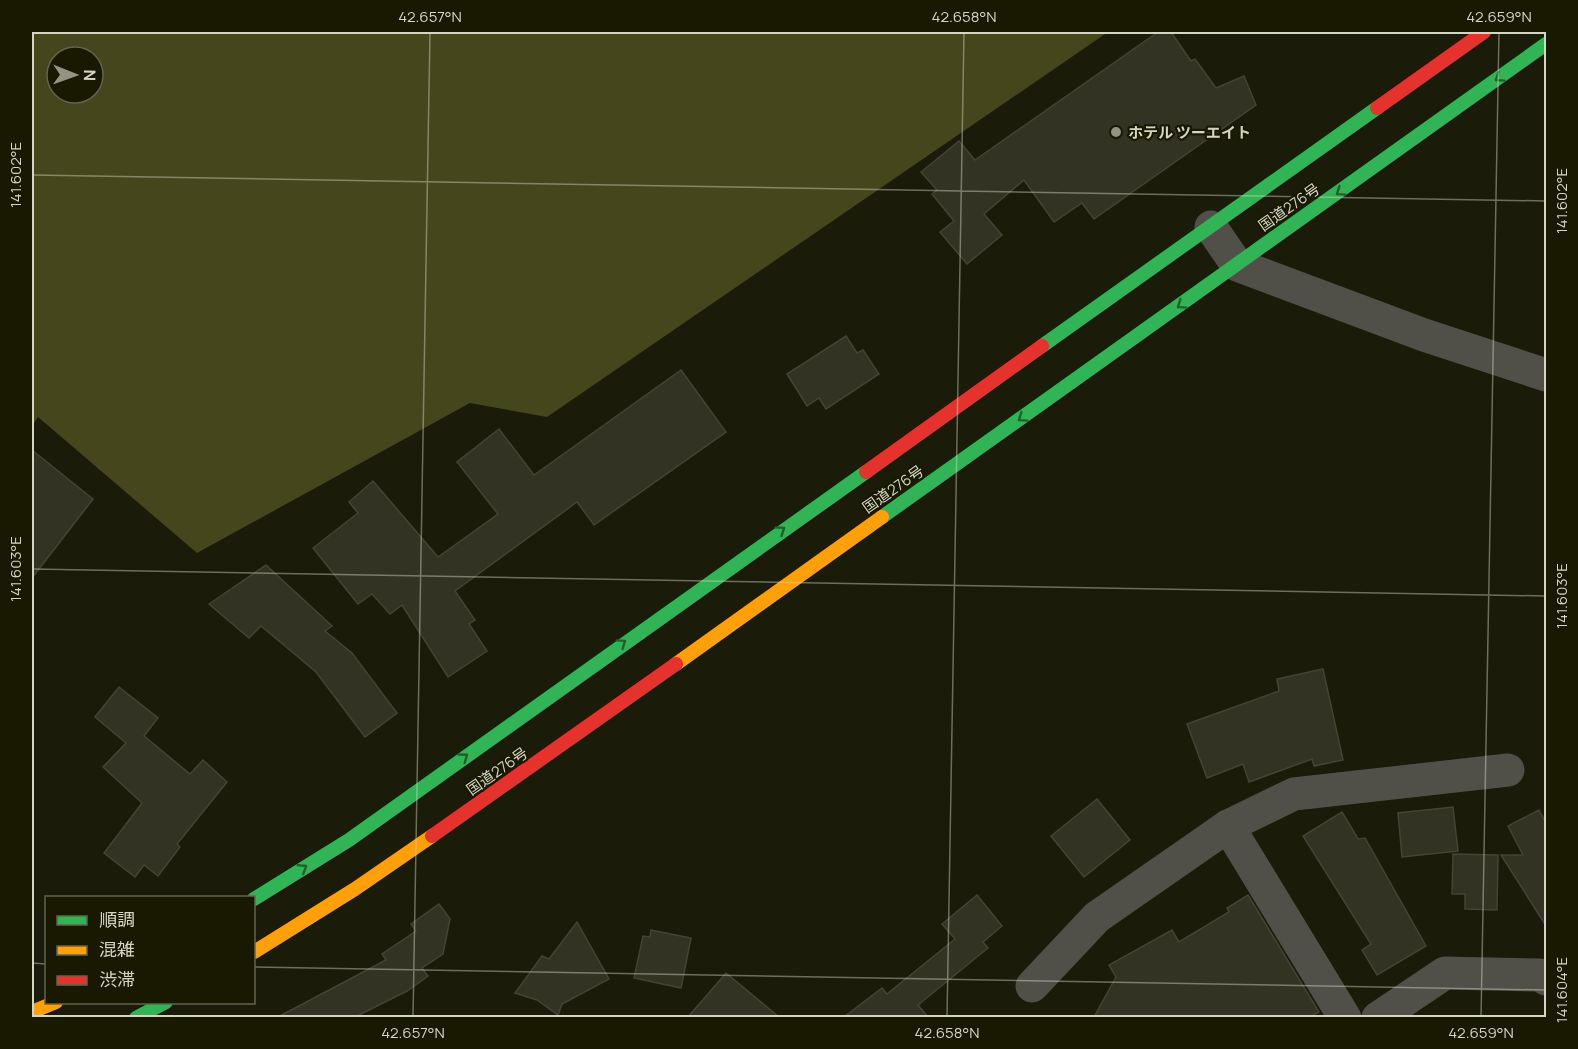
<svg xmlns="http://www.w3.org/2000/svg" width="1578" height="1049" font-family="Manrope,'Noto Sans JP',sans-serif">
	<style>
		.forest { fill: #45461c; fill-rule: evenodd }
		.building { fill: #323322; stroke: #444436; stroke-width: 1.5 }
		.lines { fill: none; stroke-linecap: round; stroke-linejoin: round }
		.street { stroke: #505049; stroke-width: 33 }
		.fast { stroke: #30b455; stroke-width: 14 }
		.slow { stroke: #ff9f0a; stroke-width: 14 }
		.jam { stroke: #e5322d; stroke-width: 14 }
		.oneway { stroke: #235f26 }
		.ticks { fill: none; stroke: #d4d5c3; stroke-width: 1.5; stroke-opacity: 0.45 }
		.poi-dot { fill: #939482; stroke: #181900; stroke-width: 2 }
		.labels { text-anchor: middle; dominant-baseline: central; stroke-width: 4.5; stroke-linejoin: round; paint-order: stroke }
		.poi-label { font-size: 15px; font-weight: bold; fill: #d4d5c3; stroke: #181900; text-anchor: start }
		.street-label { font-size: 15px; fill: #d4d5c3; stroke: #181900 }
		.neatline { fill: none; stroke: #d4d5c3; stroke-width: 2 }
		.ticks-label { font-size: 15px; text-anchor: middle; fill: #d4d5c3 }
	</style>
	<rect width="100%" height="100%" fill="#1b1b0a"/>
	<path class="forest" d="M32,32H1108L547,417L470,403L197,553L38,417L32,426ZM57,57H93V93H57Z"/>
	<g class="building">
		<polygon points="1158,32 1171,32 1191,61 1195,59 1216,88 1244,76 1256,105 1094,219 1082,203 1054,222 1024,180 984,214 1002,235 967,264 940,232 954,221 932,194 937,190 921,172 959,141 975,160"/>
		<polygon points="846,336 857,353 863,350 879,374 826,409 819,398 807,406 787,374"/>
		<polygon points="681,370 726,432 594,525 577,502 455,591 475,620 469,624 487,651 448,677 402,605 390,614 372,594 358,604 313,548 358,513 349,502 373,481 438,557 498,514 457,462 499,429 534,475"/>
		<polygon points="32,450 93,499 32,578"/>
		<polygon points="266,565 332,626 325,631 352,653 397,713 365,737 316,672 261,626 249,638 209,604"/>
		<polygon points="1323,669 1343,760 1314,766 1312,759 1249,782 1243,764 1207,778 1187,724 1279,691 1277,679"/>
		<polygon points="119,687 158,718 144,736 190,774 203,760 227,782 177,844 180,847 158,876 144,865 135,877 104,853 142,803 103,767 126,743 95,717"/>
		<polygon points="1097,799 1130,840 1084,877 1051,836"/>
		<polygon points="1453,807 1458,851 1402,857 1398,813"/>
		<polygon points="1539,810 1546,823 1546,926 1501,855 1523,855 1508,826"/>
		<polygon points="1342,812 1358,839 1365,838 1426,946 1377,975 1362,950 1371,944 1303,836"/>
		<polygon points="1453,854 1498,855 1497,910 1465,909 1465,894 1452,894"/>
		<polygon points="977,895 1002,926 983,942 988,948 918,1005 928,1017 844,1017 882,988 887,994 955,939 942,924"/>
		<polygon points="1248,895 1319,1012 1309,1017 1094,1017 1116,977 1109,965 1172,930 1179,942 1229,912 1227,908"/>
		<polygon points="439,904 450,919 443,954 422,968 428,976 407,991 355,1017 278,1017 386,960 382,954 416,931 411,924"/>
		<polygon points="577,922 609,979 562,1004 558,1015 537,1000 515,993 542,956 549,959"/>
		<polygon points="651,930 691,938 681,988 634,978 643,936 650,937"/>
		<polygon points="726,973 779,1017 688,1017"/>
	</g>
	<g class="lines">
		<g class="street">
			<polyline points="1211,227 1237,265 1424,335 1546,375"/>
			<polyline points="1228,826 1345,1018"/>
			<polyline points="1032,986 1097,917 1228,826 1294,794 1508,770"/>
			<polyline points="1378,1018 1445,973 1540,975 1546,979"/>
		</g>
		<g class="fast">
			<polyline points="1042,346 1377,108"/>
			<polyline points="882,517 1546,44"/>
			<polyline points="254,899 349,840 866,472"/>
			<polyline points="136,1018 166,1002"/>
		</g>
		<g class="slow">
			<polyline points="676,664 882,517"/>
			<polyline points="254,952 355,889 432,836"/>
			<polyline points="32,1012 56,1002"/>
		</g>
		<g class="jam">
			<polyline points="1377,108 1484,32"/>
			<polyline points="866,472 1042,346"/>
			<polyline points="432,836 676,664"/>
		</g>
	</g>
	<defs><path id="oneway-chevron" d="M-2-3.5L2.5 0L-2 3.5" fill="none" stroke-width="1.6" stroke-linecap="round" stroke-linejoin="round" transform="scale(1.5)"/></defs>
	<g class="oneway">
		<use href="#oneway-chevron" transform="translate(1499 78) rotate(145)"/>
		<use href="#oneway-chevron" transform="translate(1340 192) rotate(145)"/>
		<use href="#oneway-chevron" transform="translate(1181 305) rotate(145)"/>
		<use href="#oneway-chevron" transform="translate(1022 418) rotate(145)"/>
		<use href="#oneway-chevron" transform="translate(781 530) rotate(-35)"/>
		<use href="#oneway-chevron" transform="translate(622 643) rotate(-35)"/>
		<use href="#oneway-chevron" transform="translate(464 757) rotate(-36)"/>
		<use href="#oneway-chevron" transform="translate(303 868) rotate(-32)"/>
	</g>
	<path class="ticks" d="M32,175L1546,201M32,569L1546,596M32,963L46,964M254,967L1546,990M413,1018L430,32M947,1018L964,32M1481,1018L1499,32"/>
	<circle class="poi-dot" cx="1116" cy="132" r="6"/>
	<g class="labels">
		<g class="poi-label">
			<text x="1128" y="132">ホテル ツーエイト</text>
		</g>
		<g class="street-label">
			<text transform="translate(1289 207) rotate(-35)">国道276号</text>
			<text transform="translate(893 489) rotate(-35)">国道276号</text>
			<text transform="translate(497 771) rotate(-35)">国道276号</text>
		</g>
	</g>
	<rect width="1578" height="1049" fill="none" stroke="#181900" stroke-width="66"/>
	<rect x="45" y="896" width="210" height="108" fill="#181900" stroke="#63644e" stroke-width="1.5"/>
	<rect x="57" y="916" width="30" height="9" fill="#30b455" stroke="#63644e" stroke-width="1.5"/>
	<text x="99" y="926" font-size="18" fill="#d4d5c3">順調</text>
	<rect x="57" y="946" width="30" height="9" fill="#ff9f0a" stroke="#63644e" stroke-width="1.5"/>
	<text x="99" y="956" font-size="18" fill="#d4d5c3">混雑</text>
	<rect x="57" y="976" width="30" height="9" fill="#e5322d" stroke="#63644e" stroke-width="1.5"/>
	<text x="99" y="986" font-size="18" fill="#d4d5c3">渋滞</text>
	<g transform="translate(75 75) rotate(91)"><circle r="28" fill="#181900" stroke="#63644e" stroke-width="1.5"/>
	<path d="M0-4.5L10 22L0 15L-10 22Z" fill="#939482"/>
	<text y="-9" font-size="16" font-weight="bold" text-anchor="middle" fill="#d4d5c3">N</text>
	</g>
	<rect x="33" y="33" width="1512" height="983" class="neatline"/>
	<g class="ticks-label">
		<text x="430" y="22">42.657°N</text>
		<text x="964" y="22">42.658°N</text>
		<text x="1499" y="22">42.659°N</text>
		<text transform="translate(16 175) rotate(-90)" y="5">141.602°E</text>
		<text transform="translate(1562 201) rotate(-90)" y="5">141.602°E</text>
		<text transform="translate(16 569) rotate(-90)" y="5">141.603°E</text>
		<text transform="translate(1562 596) rotate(-90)" y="5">141.603°E</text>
		<text transform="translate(1562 990) rotate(-90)" y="5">141.604°E</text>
		<text x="413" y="1038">42.657°N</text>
		<text x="947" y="1038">42.658°N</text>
		<text x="1481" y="1038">42.659°N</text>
	</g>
</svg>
